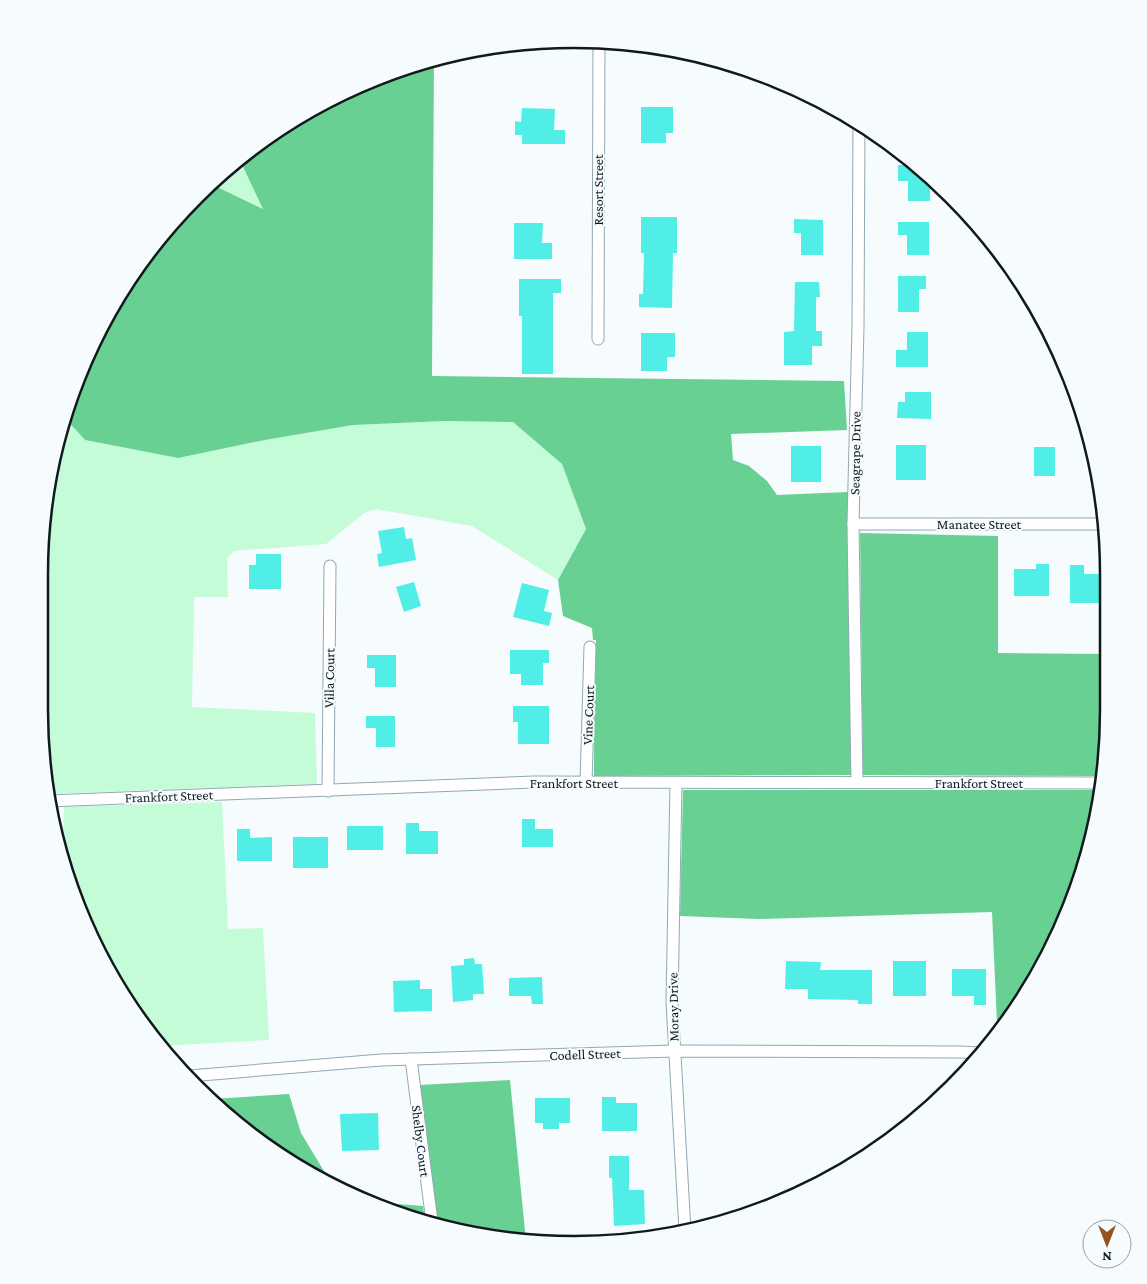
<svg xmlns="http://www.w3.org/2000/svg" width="1147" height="1284" font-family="'Crimson Pro',serif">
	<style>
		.green { fill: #c5fcd8 }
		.forest { fill: #69d094 }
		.building { fill: #51eee7 }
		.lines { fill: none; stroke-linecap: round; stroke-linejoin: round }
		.street-casing { stroke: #90a8b3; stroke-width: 13 }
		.street { stroke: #fff; stroke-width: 11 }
		.labels { text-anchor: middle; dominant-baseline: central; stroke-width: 4; stroke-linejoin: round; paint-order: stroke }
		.street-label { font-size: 14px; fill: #10191d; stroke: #f6fbfd }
		.rim { fill: none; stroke: #10191d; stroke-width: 2.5 }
	</style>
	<rect width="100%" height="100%" fill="#f6fbfd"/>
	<g class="green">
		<polygon points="239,158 242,163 263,209 211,184"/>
		<polygon points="65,418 85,440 178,458 265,440 353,425 445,421 513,422 562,464 586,529 558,580 472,526 376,509 364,513 326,544 234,551 227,558 228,597 194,597 192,707 315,713 317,784 47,794 39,710 49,469"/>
		<polygon points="222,802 228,929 263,928 269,1040 159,1046 149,1036 94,947 62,852 64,807"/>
	</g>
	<g class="forest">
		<polygon points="434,57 432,376 844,381 847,430 731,434 733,460 749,466 767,481 777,495 848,492 848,551 851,775 594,776 594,735 596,640 593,640 592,628 563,616 558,580 586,529 562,464 513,422 445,421 353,425 265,440 178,458 85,440 65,418 79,369 111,306 172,221 211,184 263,209 239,158 248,149 337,94"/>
		<polygon points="860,533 998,536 998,653 1107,654 1107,746 1102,776 863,775"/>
		<polygon points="683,790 1100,790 1090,849 1053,947 1006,1023 997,1023 992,912 759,919 680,916"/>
		<polygon points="510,1080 526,1241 469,1235 438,1224 420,1085"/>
		<polygon points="289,1094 301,1133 333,1186 352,1195 337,1190 248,1135 212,1099"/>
		<polygon points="373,1202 423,1206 425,1220"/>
	</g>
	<g class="building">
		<polygon points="641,107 673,107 673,133 666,133 666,143 641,143"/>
		<polygon points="522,108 555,109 554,130 565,130 565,144 522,144 522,135 515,135 515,121 521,122"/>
		<polygon points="898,165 917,165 930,175 930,201 908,201 908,181 898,181"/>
		<polygon points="641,217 677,217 677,253 673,253 672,308 639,307 639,294 643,294 644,253 641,253"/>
		<polygon points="794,219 823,220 823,255 801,255 801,233 794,233"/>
		<polygon points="898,222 929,222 929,255 907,255 907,235 898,235"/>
		<polygon points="514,223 543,223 542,243 552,243 552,259 514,259"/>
		<polygon points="898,276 926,276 926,289 919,289 919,312 898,312"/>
		<polygon points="519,279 561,279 561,293 553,293 553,374 522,374 522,316 519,316"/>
		<polygon points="795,282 819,282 820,297 816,297 816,331 822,331 822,346 812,346 812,365 784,365 784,332 794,331"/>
		<polygon points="907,332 928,332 928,367 896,367 896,350 907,350"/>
		<polygon points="641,333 675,333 675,357 667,357 667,371 641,371"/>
		<polygon points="905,392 931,392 931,419 897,418 898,402 905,402"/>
		<rect x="896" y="445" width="30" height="35"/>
		<rect x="791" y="446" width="30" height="36"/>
		<rect x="1034" y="447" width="21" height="29"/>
		<polygon points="404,527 406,539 412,538 416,560 379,567 377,554 382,553 378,531"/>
		<polygon points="256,554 281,554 281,589 249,589 249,565 256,565"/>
		<polygon points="1036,564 1049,564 1049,596 1014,596 1014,569 1036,569"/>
		<polygon points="1070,565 1084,565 1084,574 1104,574 1104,603 1070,603"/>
		<polygon points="414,582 421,606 404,612 396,587"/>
		<polygon points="522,583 549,590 544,611 552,613 549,626 513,617"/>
		<polygon points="510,650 549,650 549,663 543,663 543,685 521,685 521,674 510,674"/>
		<polygon points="367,655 396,655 396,687 375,687 375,668 367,668"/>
		<polygon points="513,706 549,706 549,744 518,744 518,722 513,722"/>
		<polygon points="366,716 395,716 395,747 376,747 376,728 366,728"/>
		<polygon points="522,819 535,819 535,829 553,829 553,847 522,847"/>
		<polygon points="406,823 419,823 419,831 438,831 438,854 406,854"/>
		<rect x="347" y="826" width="36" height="24"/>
		<polygon points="237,829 250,829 250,838 272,837 272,861 237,861"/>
		<rect x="293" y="837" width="35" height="31"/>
		<polygon points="474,958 475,964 482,964 484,994 473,994 473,1000 453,1002 451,966 464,965 464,959"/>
		<polygon points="786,961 821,962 820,970 872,970 872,1004 858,1004 858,1000 808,999 808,989 785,989"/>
		<rect x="893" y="961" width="33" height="35"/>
		<polygon points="952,969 986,969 986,1005 974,1005 974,996 952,996"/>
		<polygon points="542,977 543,1004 532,1004 531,996 509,996 509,978"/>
		<polygon points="420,980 420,989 432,989 432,1011 394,1012 393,981"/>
		<polygon points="602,1097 616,1097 616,1103 637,1103 637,1131 602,1131"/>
		<polygon points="535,1098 570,1098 570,1123 559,1123 559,1129 543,1129 543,1123 535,1123"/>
		<polygon points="378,1113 379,1150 342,1151 340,1114"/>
		<polygon points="609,1156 629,1156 629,1190 644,1190 645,1224 614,1226 612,1178 609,1178"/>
	</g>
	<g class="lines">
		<g class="street-casing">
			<g id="street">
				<polyline points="598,339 599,42"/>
				<polyline points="853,524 1105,524"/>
				<polyline points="857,782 853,524 858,327 859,123"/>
				<polyline points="586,783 590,647"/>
				<polyline points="676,783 672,1002 685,1231"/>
				<polyline points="328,791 330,566"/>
				<polyline points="48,801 534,782 1101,783"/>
				<polyline points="411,1059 432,1222"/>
				<polyline points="189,1076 381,1060 674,1051 960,1052 981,1053"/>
			</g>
		</g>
		<use href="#street" class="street"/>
	</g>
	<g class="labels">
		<g class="street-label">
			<text transform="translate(598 190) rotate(-90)">Resort Street</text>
			<text transform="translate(855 453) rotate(-89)">Seagrape Drive</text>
			<text x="979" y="524">Manatee Street</text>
			<text transform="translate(329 678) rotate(-89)">Villa Court</text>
			<text transform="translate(588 715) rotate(-88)">Vine Court</text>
			<text x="574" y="783">Frankfort Street</text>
			<text x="979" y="783">Frankfort Street</text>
			<text transform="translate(169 796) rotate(-2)">Frankfort Street</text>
			<text transform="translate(673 1007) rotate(-91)">Moray Drive</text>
			<text transform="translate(585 1054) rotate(-2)">Codell Street</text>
			<text transform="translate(421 1141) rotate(83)">Shelby Court</text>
		</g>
	</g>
	<path d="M0 0H1147V1284H0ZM574 48H574A526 526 0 0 1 1100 574V710A526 526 0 0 1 574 1236H574A526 526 0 0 1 48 710V574A526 526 0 0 1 574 48Z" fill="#f6fbfd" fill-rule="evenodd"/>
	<path class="rim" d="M574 48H574A526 526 0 0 1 1100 574V710A526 526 0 0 1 574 1236H574A526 526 0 0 1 48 710V574A526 526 0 0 1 574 48Z"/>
	<g transform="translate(1107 1244) rotate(180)"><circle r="24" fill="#f6fbfd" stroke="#9aa1a3"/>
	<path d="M0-4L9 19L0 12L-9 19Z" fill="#945121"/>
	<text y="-8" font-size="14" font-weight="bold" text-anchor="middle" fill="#10191d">N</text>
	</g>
</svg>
